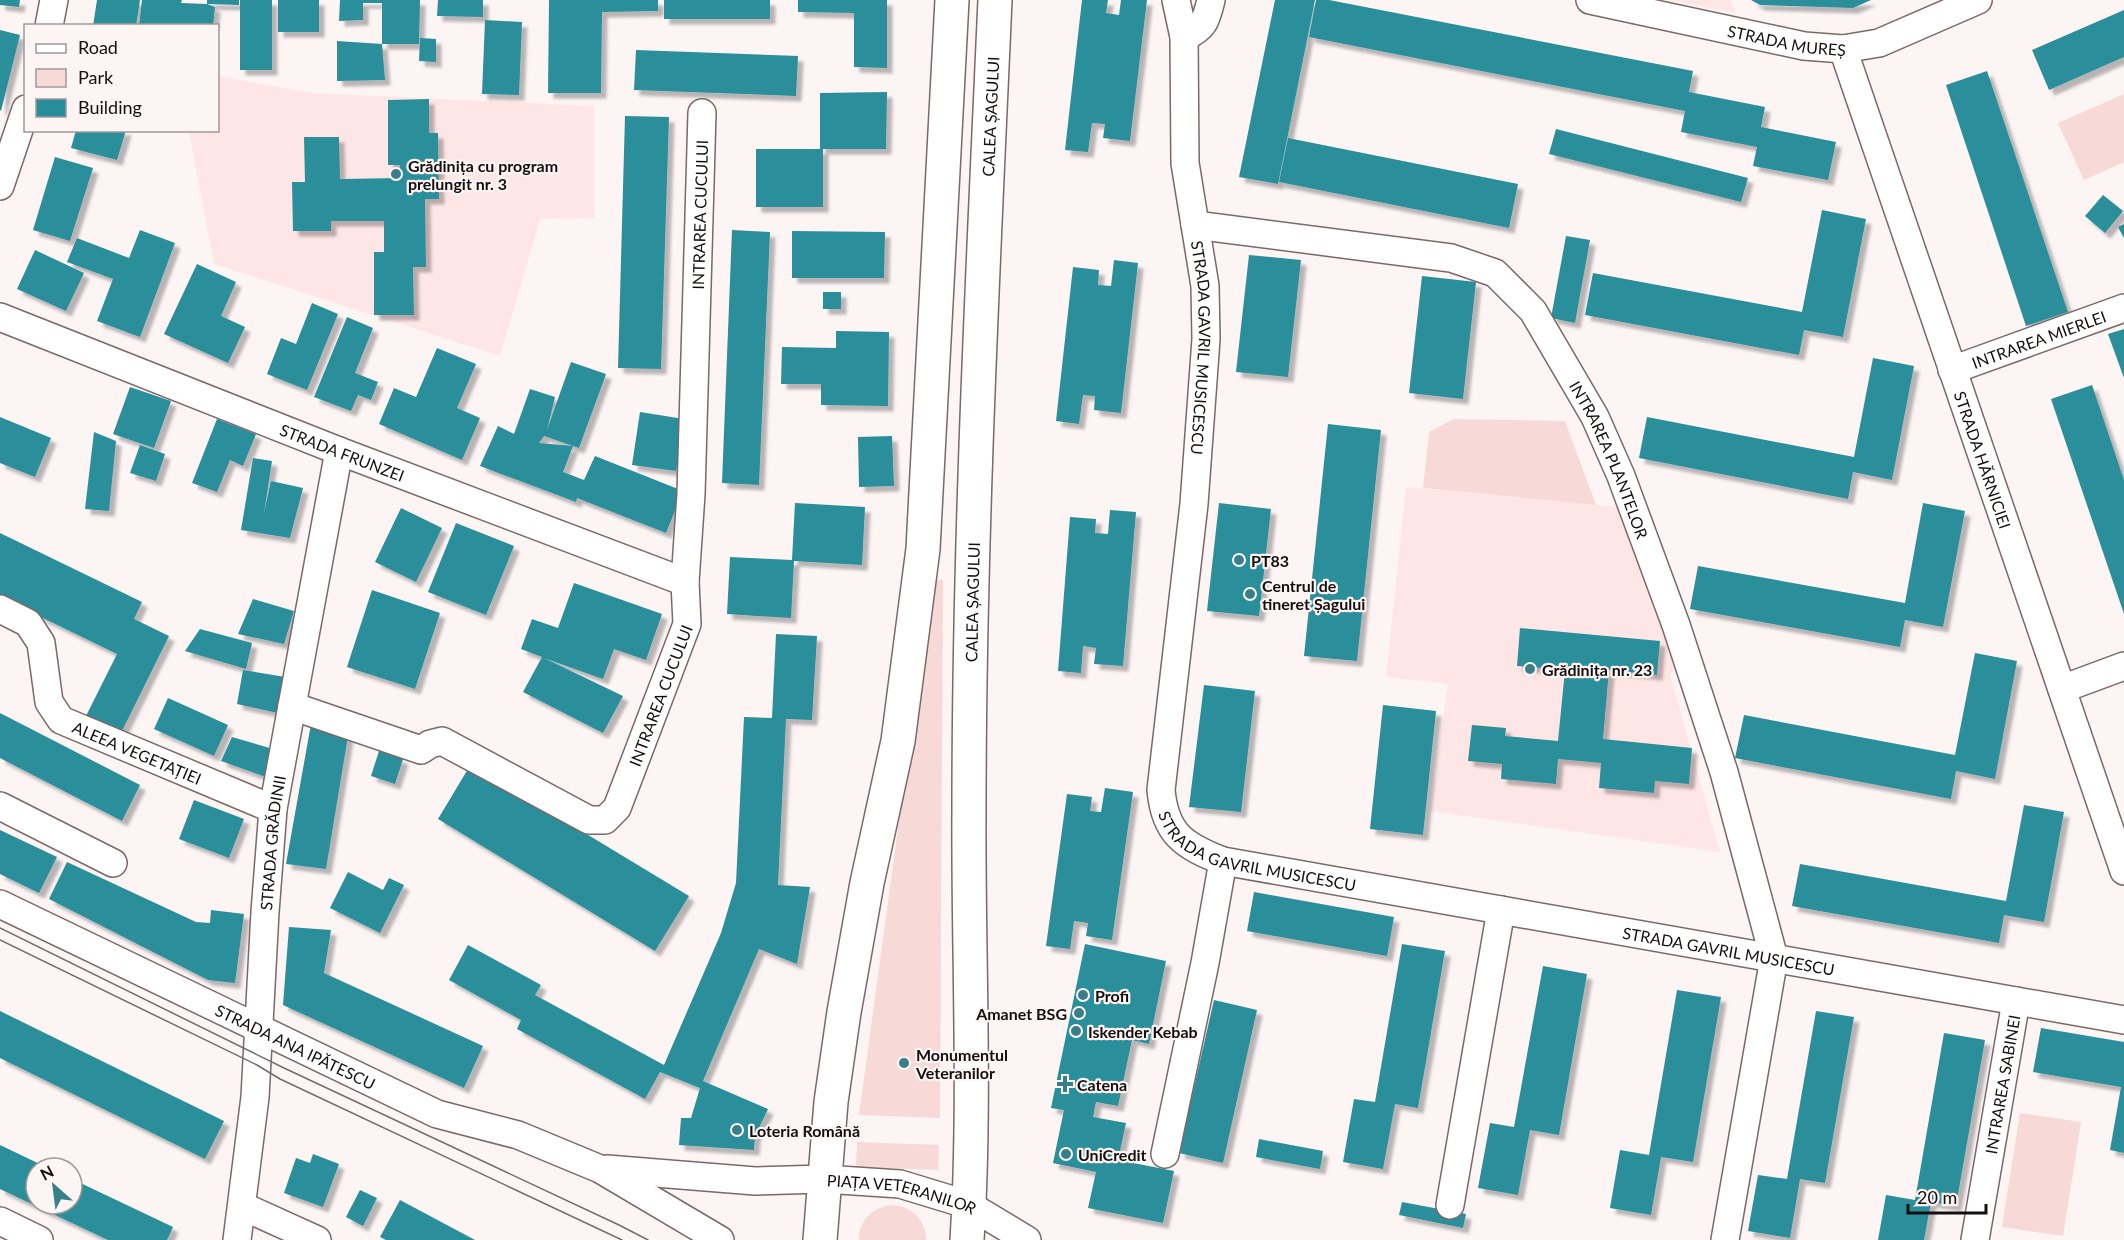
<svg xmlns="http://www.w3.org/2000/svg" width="2124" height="1240" font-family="Lato,sans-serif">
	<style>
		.built { fill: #ffe6e6 }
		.green { fill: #f7d9d8 }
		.building { fill: #298e9b; fill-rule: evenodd; filter: url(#shadow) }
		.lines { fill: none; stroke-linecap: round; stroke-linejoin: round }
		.minor-casing { stroke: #7b6868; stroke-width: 30 }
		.major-casing { stroke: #7b6868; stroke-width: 36 }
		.minor { stroke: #fff; stroke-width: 27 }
		.major { stroke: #fff; stroke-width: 33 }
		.tram { stroke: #736c6c; stroke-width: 1.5 }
		.poi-dot { fill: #387f89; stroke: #fdf4f4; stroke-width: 2 }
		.labels { text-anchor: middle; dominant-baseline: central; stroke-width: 4.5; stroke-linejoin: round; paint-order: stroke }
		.street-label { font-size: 16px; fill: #150e0e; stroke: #fdf4f4 }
		.poi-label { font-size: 16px; font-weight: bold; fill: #150e0e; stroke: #fdf4f4; text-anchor: start }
	</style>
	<defs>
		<filter id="shadow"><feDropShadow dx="5.5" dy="5.5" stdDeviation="1.5" flood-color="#0004"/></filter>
	</defs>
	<rect width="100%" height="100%" fill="#fdf4f4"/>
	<g class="built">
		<polygon points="1668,0 1730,0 1736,13 1667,0"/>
		<polygon points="218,76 311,93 594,106 594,218 540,219 500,356 214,264 189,131 218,130"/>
		<polygon points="1406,487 1617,507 1678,664 1670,675 1720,852 1430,811 1448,684 1386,677"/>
	</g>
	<g class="green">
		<polygon points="2124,94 2124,162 2084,180 2058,123"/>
		<polygon points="1454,419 1565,421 1596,505 1423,488 1429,432"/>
		<polygon points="932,579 943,580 940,1118 859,1115"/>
		<polygon points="2020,1113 2081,1122 2063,1236 2002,1227"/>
		<polygon points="857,1142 939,1145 938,1170 856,1167"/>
		<path d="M891,1205C911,1205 926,1220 926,1240H859C859,1220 872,1208 891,1205Z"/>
	</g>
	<g class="building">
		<polygon points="0,0 20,0 19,7 0,5"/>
		<polygon points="97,0 140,0 136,26 93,26"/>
		<polygon points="142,0 182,0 181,3 207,4 207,0 239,0 239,5 207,4 215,7 213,26 139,26"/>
		<rect x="240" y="0" width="32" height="70"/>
		<rect x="278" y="0" width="41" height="32"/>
		<polygon points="340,0 420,0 419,44 382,44 382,3 363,3 363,20 339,21"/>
		<polygon points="438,0 483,0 483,17 437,16"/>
		<polygon points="549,0 658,0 658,11 602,12 601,93 548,93"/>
		<rect x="664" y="0" width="106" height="19"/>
		<polygon points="798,0 887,0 887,68 854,67 854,13 798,12"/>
		<polygon points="1082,0 1108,0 1106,13 1119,15 1121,0 1147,0 1130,141 1103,138 1105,124 1092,123 1088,152 1065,150"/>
		<polygon points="1275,0 1315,0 1278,184 1239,177"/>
		<polygon points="1316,0 1329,0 1693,71 1689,92 1765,107 1761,127 1836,142 1828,180 1753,166 1757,147 1681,132 1685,111 1309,37"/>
		<polygon points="1751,0 1871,0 1853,8 1760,5"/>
		<polygon points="2124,10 2124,57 2049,90 2032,50"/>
		<polygon points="485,20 522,22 519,95 482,94"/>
		<polygon points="0,30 20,35 1,111 0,110"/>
		<polygon points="420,38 436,39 436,62 419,61"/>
		<polygon points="337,41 382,44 385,80 337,81"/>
		<polygon points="636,50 798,56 796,96 634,90"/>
		<polygon points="1987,71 2068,312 2026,326 1946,85"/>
		<polygon points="887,92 886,149 823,149 823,207 756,207 756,149 820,149 820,93"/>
		<polygon points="429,99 429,133 438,133 439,199 425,199 426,267 413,267 414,315 374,315 374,252 384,252 384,221 331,221 331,231 293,231 292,182 305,182 304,137 339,137 340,179 400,178 400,165 388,165 388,100"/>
		<polygon points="625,116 669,117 661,369 618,368"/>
		<polygon points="1556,129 1748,178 1741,202 1549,154"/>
		<polygon points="76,130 126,130 117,160 71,148"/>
		<polygon points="1288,138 1518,184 1509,228 1279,182"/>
		<polygon points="55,157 93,168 70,241 33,230"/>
		<polygon points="2103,195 2123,211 2105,233 2085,216"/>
		<polygon points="1822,210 1866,219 1843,337 1804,330 1799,355 1585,315 1593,273 1802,312"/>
		<polygon points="2124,224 2124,238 2118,227"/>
		<polygon points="140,230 175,243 140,337 97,321 113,279 67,262 77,238 129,258"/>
		<polygon points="732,230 770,232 759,485 722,483"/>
		<polygon points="792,231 885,232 884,278 792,278"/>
		<polygon points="1566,236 1590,240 1575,323 1551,318"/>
		<polygon points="35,250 84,273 66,311 17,289"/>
		<polygon points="1249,255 1301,260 1288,377 1236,372"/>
		<polygon points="1114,260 1138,263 1121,413 1094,410 1095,396 1083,395 1079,424 1056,421 1073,267 1099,270 1098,285 1111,286"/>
		<polygon points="197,264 236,282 221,316 245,327 228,363 164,334"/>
		<polygon points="1422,276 1476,282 1463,399 1409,393"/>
		<rect x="823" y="292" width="18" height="17"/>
		<polygon points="312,303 338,314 307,390 267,374 281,338 296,344"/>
		<polygon points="347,317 373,328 355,373 378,382 371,400 358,395 351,411 314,397"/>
		<polygon points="2124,329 2124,378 2108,334"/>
		<polygon points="836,331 889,332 888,406 821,405 821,384 781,384 782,347 836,348"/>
		<polygon points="437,348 476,364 457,408 480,418 462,460 379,424 394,388 416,397"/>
		<polygon points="1873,358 1914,366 1892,480 1853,472 1848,499 1639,458 1647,417 1854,457"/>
		<path d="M571,362L606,374L579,448L573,446L563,472L584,480L595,456L683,491L666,533L577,498L576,502L480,466L498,426L514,434L530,389L555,397L547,430ZM544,436L573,446L539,443Z"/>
		<polygon points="2092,385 2124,480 2124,614 2051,399"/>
		<polygon points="130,387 171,401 154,448 113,434"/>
		<polygon points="640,412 684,419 676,471 632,465"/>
		<polygon points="0,417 51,438 35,477 0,463"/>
		<polygon points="217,419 256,434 243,466 230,460 217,492 192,483"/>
		<polygon points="1328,424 1381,430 1357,661 1304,656"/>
		<polygon points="94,432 116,441 109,511 85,509"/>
		<polygon points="892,436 894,486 859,487 858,437"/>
		<polygon points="140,445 165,454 156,481 130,473"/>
		<polygon points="253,458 272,461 264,513 271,481 303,488 290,538 241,530"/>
		<polygon points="795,503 865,507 862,565 794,561 791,618 727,614 730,557 792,560"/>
		<polygon points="1219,503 1271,509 1259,616 1207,611"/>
		<polygon points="1923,503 1965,511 1943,627 1905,620 1900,647 1690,609 1698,566 1905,603"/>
		<polygon points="401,508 442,528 416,582 375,562"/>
		<polygon points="1110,510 1136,512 1123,666 1094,664 1096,648 1083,646 1081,673 1058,671 1070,517 1096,519 1095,533 1108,534"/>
		<polygon points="456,523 514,546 486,615 428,592"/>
		<polygon points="0,533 142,602 134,619 169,636 119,737 84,720 117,654 0,597"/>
		<polygon points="574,583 662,614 646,660 614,649 603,679 544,658 623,696 603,733 523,692 542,657 521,649 532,619 558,628"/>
		<polygon points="372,590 440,613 415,689 347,667"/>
		<polygon points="253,599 294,611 284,644 238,634"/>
		<polygon points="1520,628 1660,641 1657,675 1609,670 1603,739 1692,748 1689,784 1655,781 1654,793 1599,788 1601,763 1558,759 1556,784 1501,779 1502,764 1468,761 1472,725 1506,728 1505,736 1558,741 1565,670 1517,666"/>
		<polygon points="200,629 252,643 246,669 185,651"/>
		<polygon points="776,634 817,636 812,720 786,719 778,885 810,887 797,964 759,949 703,1081 768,1109 755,1136 754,1150 679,1145 681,1118 691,1118 700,1088 660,1072 645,1099 517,1029 521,1020 449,980 468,945 541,985 535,995 664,1065 721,933 736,883 744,717 772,718"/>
		<polygon points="1975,653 2017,661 1995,779 1956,771 1951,799 1735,758 1744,715 1955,755"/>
		<polygon points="243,670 285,677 282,714 237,704"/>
		<polygon points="1204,685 1255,691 1241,812 1189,807"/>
		<polygon points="168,698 228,725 214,756 154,729"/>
		<polygon points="1383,705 1436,711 1423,835 1370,829"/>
		<polygon points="0,713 140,785 122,821 0,758"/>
		<polygon points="311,724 349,730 326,869 286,864"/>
		<polygon points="232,737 273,749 266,777 221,761"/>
		<polygon points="379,751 403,759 395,784 371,776"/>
		<polygon points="471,764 689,896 655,951 438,819"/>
		<polygon points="1105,788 1133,792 1112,940 1086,936 1088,923 1074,921 1070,949 1046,946 1067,794 1092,797 1090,811 1101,812"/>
		<polygon points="194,800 244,819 229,858 179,839"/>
		<polygon points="2024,805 2064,812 2044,922 2004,915 1999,943 1792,906 1800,864 2006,901"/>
		<polygon points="0,830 57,857 39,893 0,874"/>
		<polygon points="67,862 196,922 210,923 211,910 244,914 235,983 208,980 49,899"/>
		<polygon points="348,872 383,890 389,878 404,885 380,933 330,908"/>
		<polygon points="1254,892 1394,917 1387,956 1247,931"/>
		<polygon points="289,927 331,930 324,973 483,1046 464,1088 283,1005"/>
		<polygon points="1085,944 1166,961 1149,1044 1132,1040 1118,1106 1096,1102 1093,1117 1126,1123 1118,1160 1174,1171 1163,1223 1088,1208 1096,1172 1053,1163 1064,1110 1051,1108"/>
		<polygon points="1402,944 1445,951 1418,1108 1395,1104 1383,1169 1343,1162 1354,1099 1375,1102"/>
		<polygon points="1543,966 1587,974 1559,1135 1530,1130 1518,1195 1478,1188 1490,1123 1514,1127"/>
		<polygon points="1677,990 1721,997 1693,1162 1661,1157 1651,1215 1610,1208 1620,1150 1649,1155"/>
		<polygon points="1214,1000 1257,1010 1223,1163 1179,1153"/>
		<polygon points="0,1011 224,1121 205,1159 0,1058"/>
		<polygon points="1816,1011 1854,1017 1825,1183 1800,1179 1790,1238 1748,1231 1758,1175 1787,1179"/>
		<polygon points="2041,1028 2124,1042 2124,1153 2110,1150 2121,1087 2033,1072"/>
		<polygon points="1944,1033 1985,1040 1956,1206 1931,1202 1924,1240 1878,1240 1886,1195 1915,1200"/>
		<polygon points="1259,1139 1323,1151 1320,1169 1256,1157"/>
		<polygon points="0,1145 48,1168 36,1168 36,1204 72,1204 72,1179 173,1227 167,1240 108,1240 0,1189"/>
		<polygon points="313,1154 339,1164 323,1207 284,1193 296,1158 310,1163"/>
		<polygon points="360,1190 377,1198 363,1226 346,1217"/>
		<polygon points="400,1200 475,1240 386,1240 380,1237"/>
		<polygon points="1402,1202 1466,1214 1463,1228 1399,1215"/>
	</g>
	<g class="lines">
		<g class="minor-casing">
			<g id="minor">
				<path id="s1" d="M1176,0L1184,37L1185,163L1205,286L1206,339L1194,504L1161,790C1165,834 1184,846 1223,861L2124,1020"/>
				<path id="s2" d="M1590,0L1804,46L1843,49L1879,43L1978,0"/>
				<polyline points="49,26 54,0"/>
				<path d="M1184,37C1204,28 1206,21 1211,0"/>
				<path id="s3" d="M1843,49L2124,871"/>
				<polyline points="0,186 26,109"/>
				<path id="s4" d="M1195,225L1451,258L1495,273L1533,311L1595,417L1621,476L1676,625L1724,772L1774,958L1725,1240"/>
				<path id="s5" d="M0,317L339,451L685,582"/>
				<path id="s6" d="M1952,370L2124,308"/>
				<path id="s7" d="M0,609L28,623L41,643L49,702L61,720L273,809"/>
				<polyline points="2062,689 2124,666"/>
				<path id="s8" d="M292,706L421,750L430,744L442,741L589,820H605L617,808L687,624L685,582L691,494L702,113"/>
				<polyline points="0,806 113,863"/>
				<path id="s9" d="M0,904L437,1114L518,1135L600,1169L720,1240"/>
				<polyline points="1165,1154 1205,963 1223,861"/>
				<path id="s10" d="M607,1169L755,1181L824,1179L900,1184L969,1205L1027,1240"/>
				<polyline points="1450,1205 1501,910"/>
				<polyline points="242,1206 317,1240"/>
				<polyline points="0,1221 39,1240"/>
				<path id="s11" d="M237,1240L255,1097L265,912L273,809L339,451"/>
				<path id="s12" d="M1975,1240L2016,1001"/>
			</g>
		</g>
		<g class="major-casing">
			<g id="major">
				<polyline points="820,1240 831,1102 844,1012 867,883 898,741 923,549 952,0"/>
				<path id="s13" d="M967,1240C976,1097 968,953 969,810C969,540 983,270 995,0"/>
			</g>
		</g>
		<use href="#minor" class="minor"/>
		<use href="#major" class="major"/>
		<g class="tram">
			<polyline points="0,928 284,1068 619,1225 648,1240"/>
			<polyline points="0,940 257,1065 280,1079 622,1240"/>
		</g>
	</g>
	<g class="poi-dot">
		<circle cx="396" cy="174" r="6"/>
		<circle cx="1239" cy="560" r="6"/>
		<circle cx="1250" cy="594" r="6"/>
		<circle cx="1530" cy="669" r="6"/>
		<circle cx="1083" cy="995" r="6"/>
		<circle cx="1079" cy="1013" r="6"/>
		<circle cx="1076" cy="1031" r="6"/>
		<circle cx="904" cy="1063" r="6"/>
		<path d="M1062 1075h6v6h6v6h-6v6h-6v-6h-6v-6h6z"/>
		<circle cx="737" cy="1130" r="6"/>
		<circle cx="1066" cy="1154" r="6"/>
	</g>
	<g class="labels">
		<g class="street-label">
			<text stroke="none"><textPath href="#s2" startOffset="201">STRADA MUREȘ</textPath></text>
			<text stroke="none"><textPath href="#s13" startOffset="1124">CALEA ȘAGULUI</textPath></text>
			<text stroke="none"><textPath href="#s8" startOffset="966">INTRAREA CUCULUI</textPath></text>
			<text stroke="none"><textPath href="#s6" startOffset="92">INTRAREA MIERLEI</textPath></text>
			<text stroke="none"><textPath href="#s1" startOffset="350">STRADA GAVRIL MUSICESCU</textPath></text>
			<text stroke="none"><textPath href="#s5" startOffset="368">STRADA FRUNZEI</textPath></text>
			<text stroke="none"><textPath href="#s4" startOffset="526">INTRAREA PLANTELOR</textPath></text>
			<text stroke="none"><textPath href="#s3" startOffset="434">STRADA HĂRNICIEI</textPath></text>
			<text stroke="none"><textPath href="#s13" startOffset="638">CALEA ȘAGULUI</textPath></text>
			<text stroke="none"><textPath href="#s8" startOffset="480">INTRAREA CUCULUI</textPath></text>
			<text stroke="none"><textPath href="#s7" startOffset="219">ALEEA VEGETAȚIEI</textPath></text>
			<text stroke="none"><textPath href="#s11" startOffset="399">STRADA GRĂDINII</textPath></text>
			<text stroke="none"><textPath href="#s1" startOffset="924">STRADA GAVRIL MUSICESCU</textPath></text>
			<text stroke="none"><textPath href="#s1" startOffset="1410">STRADA GAVRIL MUSICESCU</textPath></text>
			<text stroke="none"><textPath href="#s9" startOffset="328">STRADA ANA IPĂTESCU</textPath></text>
			<text stroke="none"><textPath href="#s12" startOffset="158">INTRAREA SABINEI</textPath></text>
			<text stroke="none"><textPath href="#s10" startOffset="297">PIAȚA VETERANILOR</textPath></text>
		</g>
		<g class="poi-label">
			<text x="408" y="165">Grădinița cu program<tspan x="408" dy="18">prelungit nr. 3</tspan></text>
			<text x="1251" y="560">PT83</text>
			<text x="1262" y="585">Centrul de<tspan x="1262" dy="18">tineret Șagului</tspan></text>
			<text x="1542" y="669">Grădinița nr. 23</text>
			<text x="1095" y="995">Profi</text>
			<text x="1067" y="1013" text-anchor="end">Amanet BSG</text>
			<text x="1088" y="1031">Iskender Kebab</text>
			<text x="916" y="1054">Monumentul<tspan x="916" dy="18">Veteranilor</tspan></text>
			<text x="1077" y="1084">Catena</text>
			<text x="749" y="1130">Loteria Română</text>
			<text x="1078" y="1154">UniCredit</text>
		</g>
	</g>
	<rect x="24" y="24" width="195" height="108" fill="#fdf4f4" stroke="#a09898" stroke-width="1.5"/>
	<rect x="36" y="44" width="30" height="9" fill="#ffffff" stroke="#a09898" stroke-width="1.5"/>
	<text x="78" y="54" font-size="18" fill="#150e0e">Road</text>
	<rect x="36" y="69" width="30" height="18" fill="#f7d9d8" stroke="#a09898" stroke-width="1.5"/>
	<text x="78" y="84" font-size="18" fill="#150e0e">Park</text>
	<rect x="36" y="99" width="30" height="18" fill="#298e9b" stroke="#a09898" stroke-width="1.5"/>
	<text x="78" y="114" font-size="18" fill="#150e0e">Building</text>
	<g transform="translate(54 1186) rotate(332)"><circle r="28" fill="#fdf4f4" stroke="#a09898" stroke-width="1.5"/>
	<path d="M0-4.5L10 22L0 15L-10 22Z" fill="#387f89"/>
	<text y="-9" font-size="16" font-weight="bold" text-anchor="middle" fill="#150e0e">N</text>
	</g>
	<path d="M1908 1204v9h78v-9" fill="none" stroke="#150e0e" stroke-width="3"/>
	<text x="1917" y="1204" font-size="18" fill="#150e0e" stroke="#fdf4f4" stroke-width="4.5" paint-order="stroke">20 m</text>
</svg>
